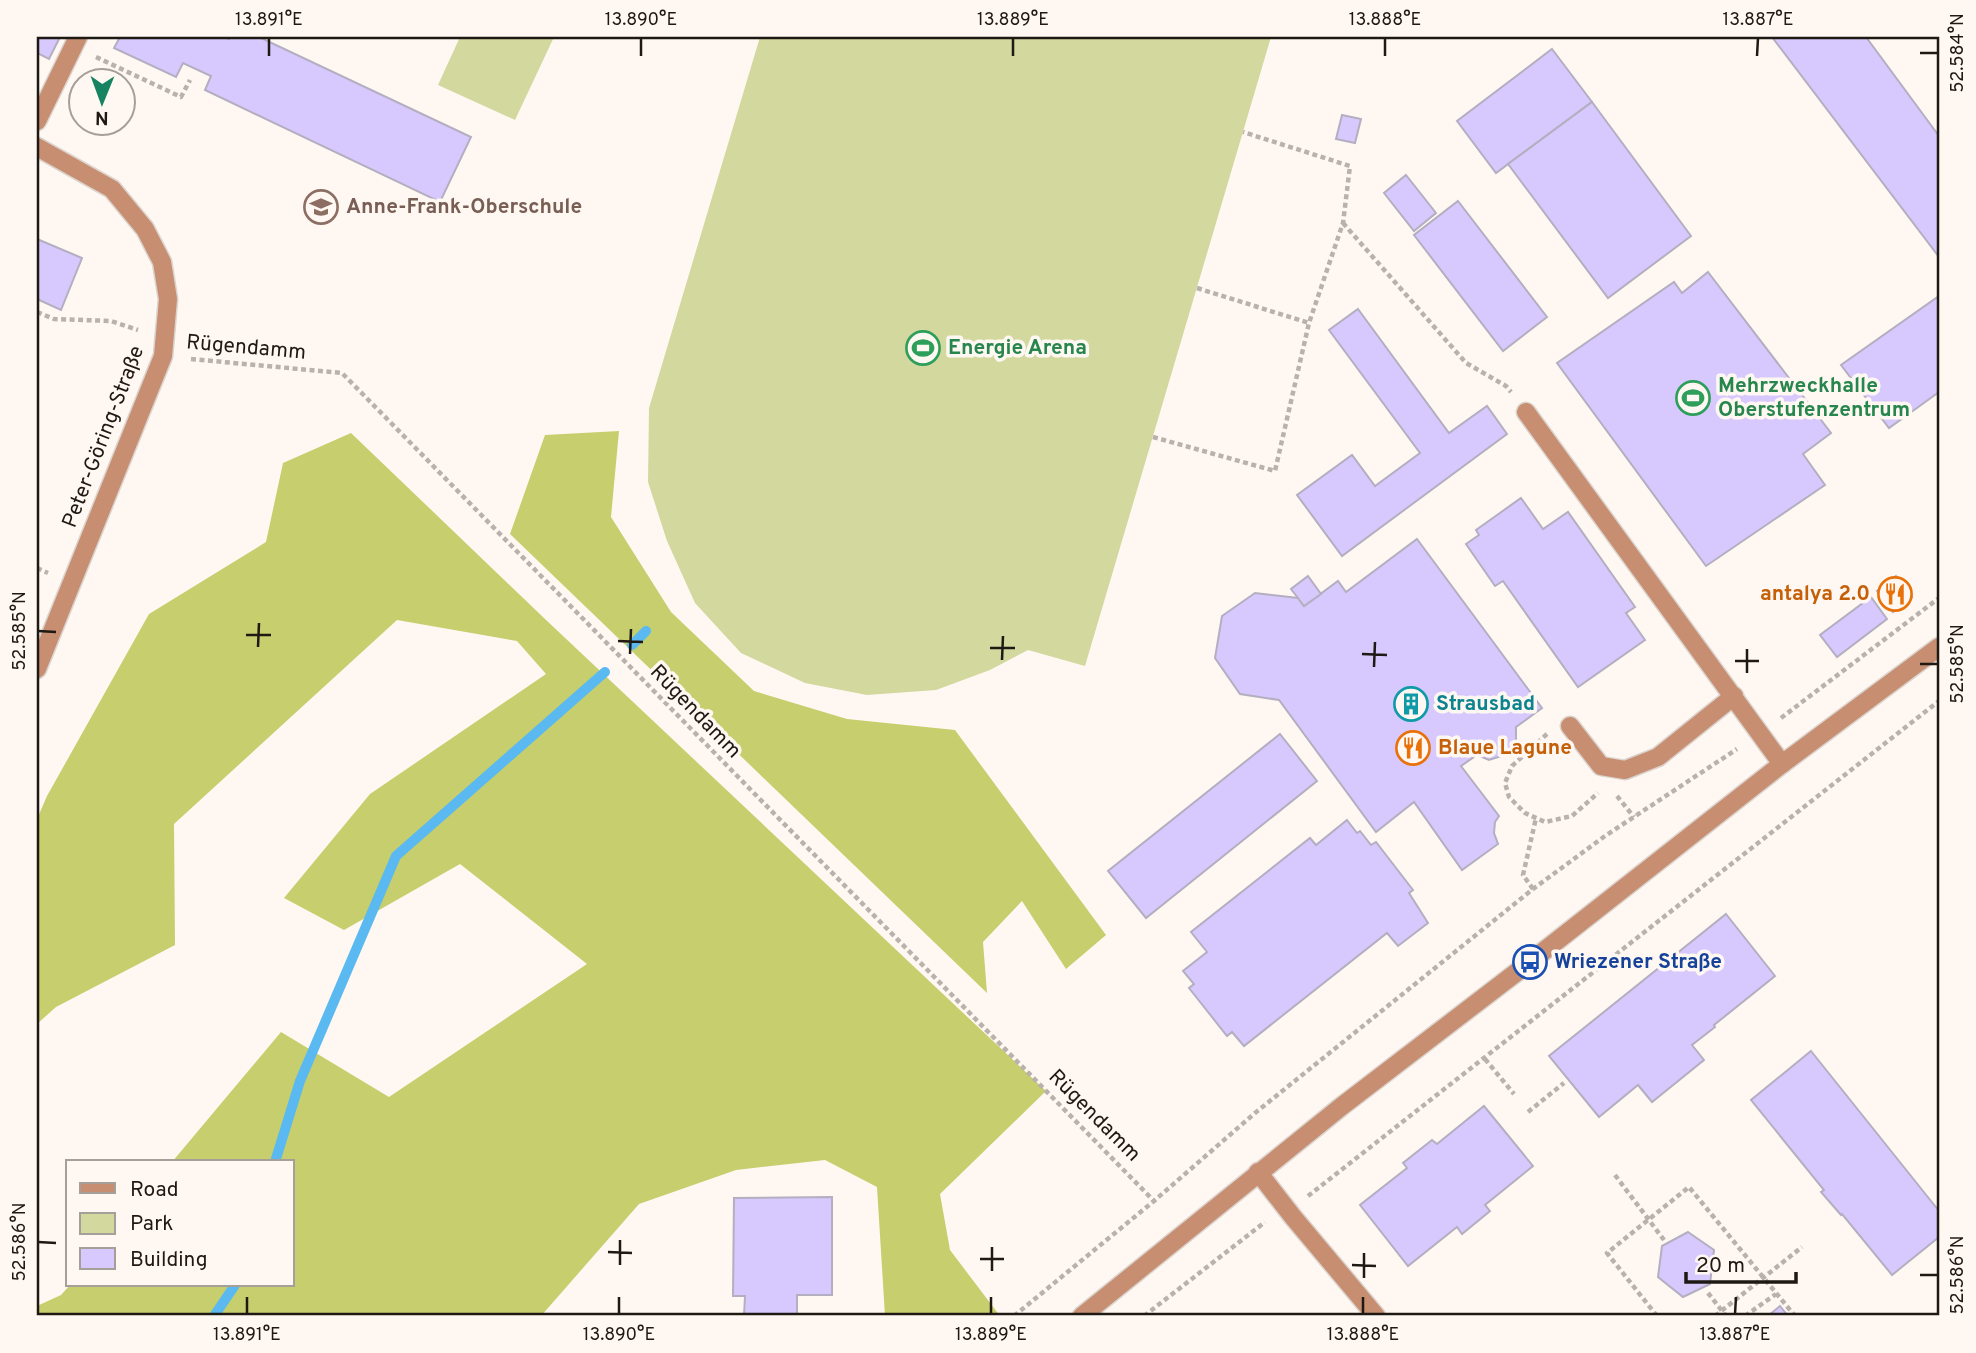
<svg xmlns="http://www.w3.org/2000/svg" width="1976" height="1353" font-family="Overpass,sans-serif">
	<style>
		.green { fill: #d2d89e }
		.forest { fill: #c6ce6e }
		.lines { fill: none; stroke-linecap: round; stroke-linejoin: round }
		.stream { stroke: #5ab9f1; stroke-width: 10 }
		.building { fill: #d7c9fd; stroke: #b3afc1; stroke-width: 2 }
		.minor-casing { stroke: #dbd4ce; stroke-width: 21 }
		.path { stroke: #b8b1ac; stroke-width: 4.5; stroke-dasharray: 5 3.5; stroke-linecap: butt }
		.minor { stroke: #c78e71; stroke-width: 18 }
		.ticks { fill: none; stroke: #1f1914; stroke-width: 2.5 }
		.labels { text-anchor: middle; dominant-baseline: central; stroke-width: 7; stroke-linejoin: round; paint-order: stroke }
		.education-label { font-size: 21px; font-weight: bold; fill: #785e54; stroke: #fff8f2; text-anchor: start }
		.street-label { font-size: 21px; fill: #1f1914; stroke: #fff8f2 }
		.leisure-label { font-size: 21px; font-weight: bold; fill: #27864d; stroke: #fff8f2; text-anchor: start }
		.food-label { font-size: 21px; font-weight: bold; fill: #c56008; stroke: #fff8f2; text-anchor: end }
		.culture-label { font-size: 21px; font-weight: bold; fill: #0d838f; stroke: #fff8f2; text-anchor: start }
		.transit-label { font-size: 21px; font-weight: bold; fill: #164399; stroke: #fff8f2; text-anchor: start }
		.neatline { fill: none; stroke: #1f1914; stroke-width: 2.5 }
		.ticks-label { font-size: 18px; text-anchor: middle; fill: #1f1914 }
	</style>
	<rect width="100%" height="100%" fill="#fff8f2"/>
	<g class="green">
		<polygon points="460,37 554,37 515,120 438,85"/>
		<polygon points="760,37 1271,37 1085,666 1028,650 990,670 936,690 867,695 805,683 741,653 695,603 667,541 648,482 649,408"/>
	</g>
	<g class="forest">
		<polygon points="619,431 611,517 671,612 754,691 847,719 955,730 1106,935 1066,969 1022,901 983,942 987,993 510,534 545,435"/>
		<polygon points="351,433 545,619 1046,1091 940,1194 950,1250 1000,1316 885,1316 877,1187 825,1160 736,1170 639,1204 541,1316 37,1316 37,1306 61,1295 70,1285 292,1285 292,1162 172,1162 281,1032 389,1097 587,964 460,864 344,930 284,898 370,794 546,674 517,641 397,620 174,824 175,945 56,1007 37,1024 37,819 47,796 149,614 266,542 283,463"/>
	</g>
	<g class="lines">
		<g class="stream">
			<polyline points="632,645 646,631"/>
			<polyline points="275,1162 300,1081 396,856 605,672"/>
			<polyline points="214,1316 235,1285"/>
		</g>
	</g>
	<g class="building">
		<polygon points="37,37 60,37 49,59 37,53"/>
		<polygon points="120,37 223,37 229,39 230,37 259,37 471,137 440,202 205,90 211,76 183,63 176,77 114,48"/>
		<polygon points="1772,37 1866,37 1939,136 1939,257"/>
		<polygon points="1552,49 1592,102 1496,173 1457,121"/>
		<polygon points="1592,102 1691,236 1608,298 1508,164"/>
		<polygon points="1342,115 1361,119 1355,143 1336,139"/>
		<polygon points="1406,175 1436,213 1414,231 1384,193"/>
		<polygon points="1458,201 1547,317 1503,351 1414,235"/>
		<polygon points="37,239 82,258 61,310 37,299"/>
		<polygon points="1708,272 1831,433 1803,454 1825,485 1706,566 1557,363 1674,282 1682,293"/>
		<polygon points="1939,296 1939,392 1889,428 1841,365"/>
		<polygon points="1358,309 1449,433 1487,406 1507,434 1342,556 1297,495 1352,455 1375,486 1420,453 1329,330"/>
		<polygon points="1521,498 1543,529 1568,512 1635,607 1626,613 1645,640 1578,687 1503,581 1495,586 1466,544 1479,535 1476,530"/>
		<polygon points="1417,539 1542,708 1516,727 1516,741 1505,755 1489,760 1477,755 1461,766 1499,816 1495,822 1494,833 1498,844 1462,870 1414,802 1376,832 1279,700 1240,694 1215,658 1222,616 1255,593 1298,598 1304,606 1338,581 1346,592"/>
		<polygon points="1308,576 1321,594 1304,606 1291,589"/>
		<polygon points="1896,576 1912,597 1893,612 1877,591"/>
		<polygon points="1871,597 1887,619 1837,657 1820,635"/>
		<polygon points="1280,734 1317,781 1146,918 1108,871"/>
		<polygon points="1347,820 1357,833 1360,831 1371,845 1376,842 1413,890 1409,893 1428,923 1398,946 1387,933 1244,1046 1232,1032 1227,1036 1189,988 1194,984 1183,971 1207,952 1191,932 1310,838 1316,845"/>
		<polygon points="1726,914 1775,976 1714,1025 1715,1027 1692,1045 1704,1060 1652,1102 1638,1085 1599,1117 1549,1056"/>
		<polygon points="1811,1051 1939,1211 1939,1237 1892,1275 1842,1214 1841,1215 1821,1192 1824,1190 1751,1100"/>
		<polygon points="1484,1106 1533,1166 1485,1205 1490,1211 1462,1234 1457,1227 1408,1266 1360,1205 1407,1168 1403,1163 1432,1140 1437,1144"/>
		<polygon points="832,1197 832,1295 797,1295 797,1316 744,1316 745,1296 733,1296 734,1198"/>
		<polygon points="1688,1232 1714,1250 1710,1284 1683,1297 1658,1277 1662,1246"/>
		<polygon points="1780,1306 1788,1316 1768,1316"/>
	</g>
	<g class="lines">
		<g class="minor-casing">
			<g id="minor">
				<polyline points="37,121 78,37"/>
				<polyline points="37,147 112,189 145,229 162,262 168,299 163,356 37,669"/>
				<polyline points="1526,412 1782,764"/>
				<polyline points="1570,726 1601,766 1625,770 1658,757 1734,696"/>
				<polyline points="1258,1172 1293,1217 1376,1316"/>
				<polyline points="1082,1316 1342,1106 1530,962 1782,764 1939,647"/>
			</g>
		</g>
		<g class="path">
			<polyline points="96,57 181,97 190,80"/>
			<polyline points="1343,223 1466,363 1506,386 1511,392"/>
			<polyline points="1197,288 1309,323"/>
			<polyline points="37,312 54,319 111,321 138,330"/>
			<polyline points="191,359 342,373 1154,1201"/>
			<polyline points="1153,437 1275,471 1309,323 1343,223 1350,166 1243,132"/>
			<polyline points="37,568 48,573"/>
			<polyline points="1781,718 1939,598"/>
			<polyline points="1547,734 1512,766 1505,783 1509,797 1525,813 1545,822 1572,816 1598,793"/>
			<polyline points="1617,796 1634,817"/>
			<polyline points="1533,889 1523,875 1536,818"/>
			<polyline points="1485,1059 1514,1094"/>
			<polyline points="1528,1112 1564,1083"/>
			<polyline points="1615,1175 1664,1240"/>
			<polyline points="1308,1196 1939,701"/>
			<polyline points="1708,1293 1726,1316"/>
			<polyline points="1014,1316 1154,1201 1255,1113 1533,889 1605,836 1737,749"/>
			<polyline points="1144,1316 1265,1222"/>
			<polyline points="1657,1316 1607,1253 1689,1187 1795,1316"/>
			<polyline points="1715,1316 1802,1247"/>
			<polyline points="1745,1316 1776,1294"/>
		</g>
		<use href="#minor" class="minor"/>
	</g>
	<path class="ticks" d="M1920,53H1938M269,56V38M641,56V38M1013,56V38M1385,56V38M1757,56L1758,38M38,631L56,632M246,635H271M618,641L643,642M258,647L259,623M990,648H1015M630,654L631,629M1362,654L1387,655M1002,660L1003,636M1735,661H1759M1920,664H1938M1374,667L1375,642M1747,673V649M38,1242L56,1243M608,1252L632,1253M980,1259H1004M620,1265V1240M1352,1265L1376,1266M992,1271V1247M1920,1275H1938M1364,1278V1253M247,1314V1297M619,1314V1297M991,1314V1297M1363,1314V1297M1735,1314L1736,1297"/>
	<defs>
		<g id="school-ring" transform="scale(1.75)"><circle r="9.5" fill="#fff8f2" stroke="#8d6e63" stroke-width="1.5"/><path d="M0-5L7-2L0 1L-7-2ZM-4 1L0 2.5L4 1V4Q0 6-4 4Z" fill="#8d6e63"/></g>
		<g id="stadium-ring" transform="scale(1.75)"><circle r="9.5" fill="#fff8f2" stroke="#2e9e5b" stroke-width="1.5"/><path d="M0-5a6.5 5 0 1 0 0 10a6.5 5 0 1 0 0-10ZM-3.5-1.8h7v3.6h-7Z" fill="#2e9e5b"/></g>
		<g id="restaurant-ring" transform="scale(1.75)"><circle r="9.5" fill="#fff8f2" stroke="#e8710a" stroke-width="1.5"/><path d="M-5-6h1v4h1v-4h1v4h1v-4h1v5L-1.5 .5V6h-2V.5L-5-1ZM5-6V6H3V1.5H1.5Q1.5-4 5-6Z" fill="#e8710a"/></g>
		<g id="building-ring" transform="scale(1.75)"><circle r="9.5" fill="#fff8f2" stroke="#0f9aa8" stroke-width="1.5"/><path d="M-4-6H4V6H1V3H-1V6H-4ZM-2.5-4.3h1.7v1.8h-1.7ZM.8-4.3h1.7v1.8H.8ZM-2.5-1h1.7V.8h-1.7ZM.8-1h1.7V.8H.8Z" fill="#0f9aa8"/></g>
		<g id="bus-ring" transform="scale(1.75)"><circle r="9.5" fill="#fff8f2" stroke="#1a4fb4" stroke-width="1.5"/><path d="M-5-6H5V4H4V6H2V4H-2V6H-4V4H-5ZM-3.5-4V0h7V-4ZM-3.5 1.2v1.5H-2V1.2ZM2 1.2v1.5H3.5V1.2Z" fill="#1a4fb4"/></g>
	</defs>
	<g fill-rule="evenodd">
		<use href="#school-ring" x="321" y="207"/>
		<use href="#stadium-ring" x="923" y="348"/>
		<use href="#stadium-ring" x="1693" y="398"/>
		<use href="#restaurant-ring" x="1895" y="594"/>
		<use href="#building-ring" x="1411" y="704"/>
		<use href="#restaurant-ring" x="1413" y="748"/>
		<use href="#bus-ring" x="1530" y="962"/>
	</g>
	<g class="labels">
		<g class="education-label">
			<text x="346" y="207">Anne-Frank-Oberschule</text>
		</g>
		<g class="street-label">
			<text transform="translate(246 348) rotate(5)">Rügendamm</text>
			<text transform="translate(104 437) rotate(-69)">Peter-Göring-Straße</text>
			<text transform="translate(695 712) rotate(46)">Rügendamm</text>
			<text transform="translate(1094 1116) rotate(45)">Rügendamm</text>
		</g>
		<g class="leisure-label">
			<text x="948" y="348">Energie Arena</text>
			<text x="1718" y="386">Mehrzweckhalle<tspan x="1718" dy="24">Oberstufenzentrum</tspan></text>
		</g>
		<g class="food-label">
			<text x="1870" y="594">antalya 2.0</text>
			<text x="1438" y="748" text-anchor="start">Blaue Lagune</text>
		</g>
		<g class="culture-label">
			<text x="1436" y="704">Strausbad</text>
		</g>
		<g class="transit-label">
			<text x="1554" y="962">Wriezener Straße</text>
		</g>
	</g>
	<rect width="1976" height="1353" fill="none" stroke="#fff8f2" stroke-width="77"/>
	<rect x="66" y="1160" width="228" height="126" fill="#fff8f2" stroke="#a59f99" stroke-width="2"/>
	<rect x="80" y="1183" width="35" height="10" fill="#c78e71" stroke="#a59f99" stroke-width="2"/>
	<text x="130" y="1196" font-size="21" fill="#1f1914">Road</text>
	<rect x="80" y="1213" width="35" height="21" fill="#d2d89e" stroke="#a59f99" stroke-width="2"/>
	<text x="130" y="1230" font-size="21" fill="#1f1914">Park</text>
	<rect x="80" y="1248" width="35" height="21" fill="#d7c9fd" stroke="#a59f99" stroke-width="2"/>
	<text x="130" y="1266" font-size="21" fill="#1f1914">Building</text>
	<g transform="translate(102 102) rotate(181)"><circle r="33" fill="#fff8f2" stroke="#a59f99" stroke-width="2"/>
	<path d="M0-5L12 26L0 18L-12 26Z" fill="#178461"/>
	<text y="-10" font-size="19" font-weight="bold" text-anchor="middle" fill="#1f1914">N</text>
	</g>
	<path d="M1686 1272v10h110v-10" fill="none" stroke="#1f1914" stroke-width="3.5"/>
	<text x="1696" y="1272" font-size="21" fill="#1f1914" stroke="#fff8f2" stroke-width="5" paint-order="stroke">20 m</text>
	<rect x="38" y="38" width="1900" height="1276" class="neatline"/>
	<g class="ticks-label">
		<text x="269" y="25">13.891°E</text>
		<text x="641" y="25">13.890°E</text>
		<text x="1013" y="25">13.889°E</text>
		<text x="1385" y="25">13.888°E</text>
		<text x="1758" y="25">13.887°E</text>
		<text transform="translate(1957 53) rotate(-90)" y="6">52.584°N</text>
		<text transform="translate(19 631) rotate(-90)" y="6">52.585°N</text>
		<text transform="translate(1957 664) rotate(-90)" y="6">52.585°N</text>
		<text transform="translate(19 1242) rotate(-90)" y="6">52.586°N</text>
		<text transform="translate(1957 1275) rotate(-90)" y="6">52.586°N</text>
		<text x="247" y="1340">13.891°E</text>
		<text x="619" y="1340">13.890°E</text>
		<text x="991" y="1340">13.889°E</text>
		<text x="1363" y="1340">13.888°E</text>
		<text x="1735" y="1340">13.887°E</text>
	</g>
</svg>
